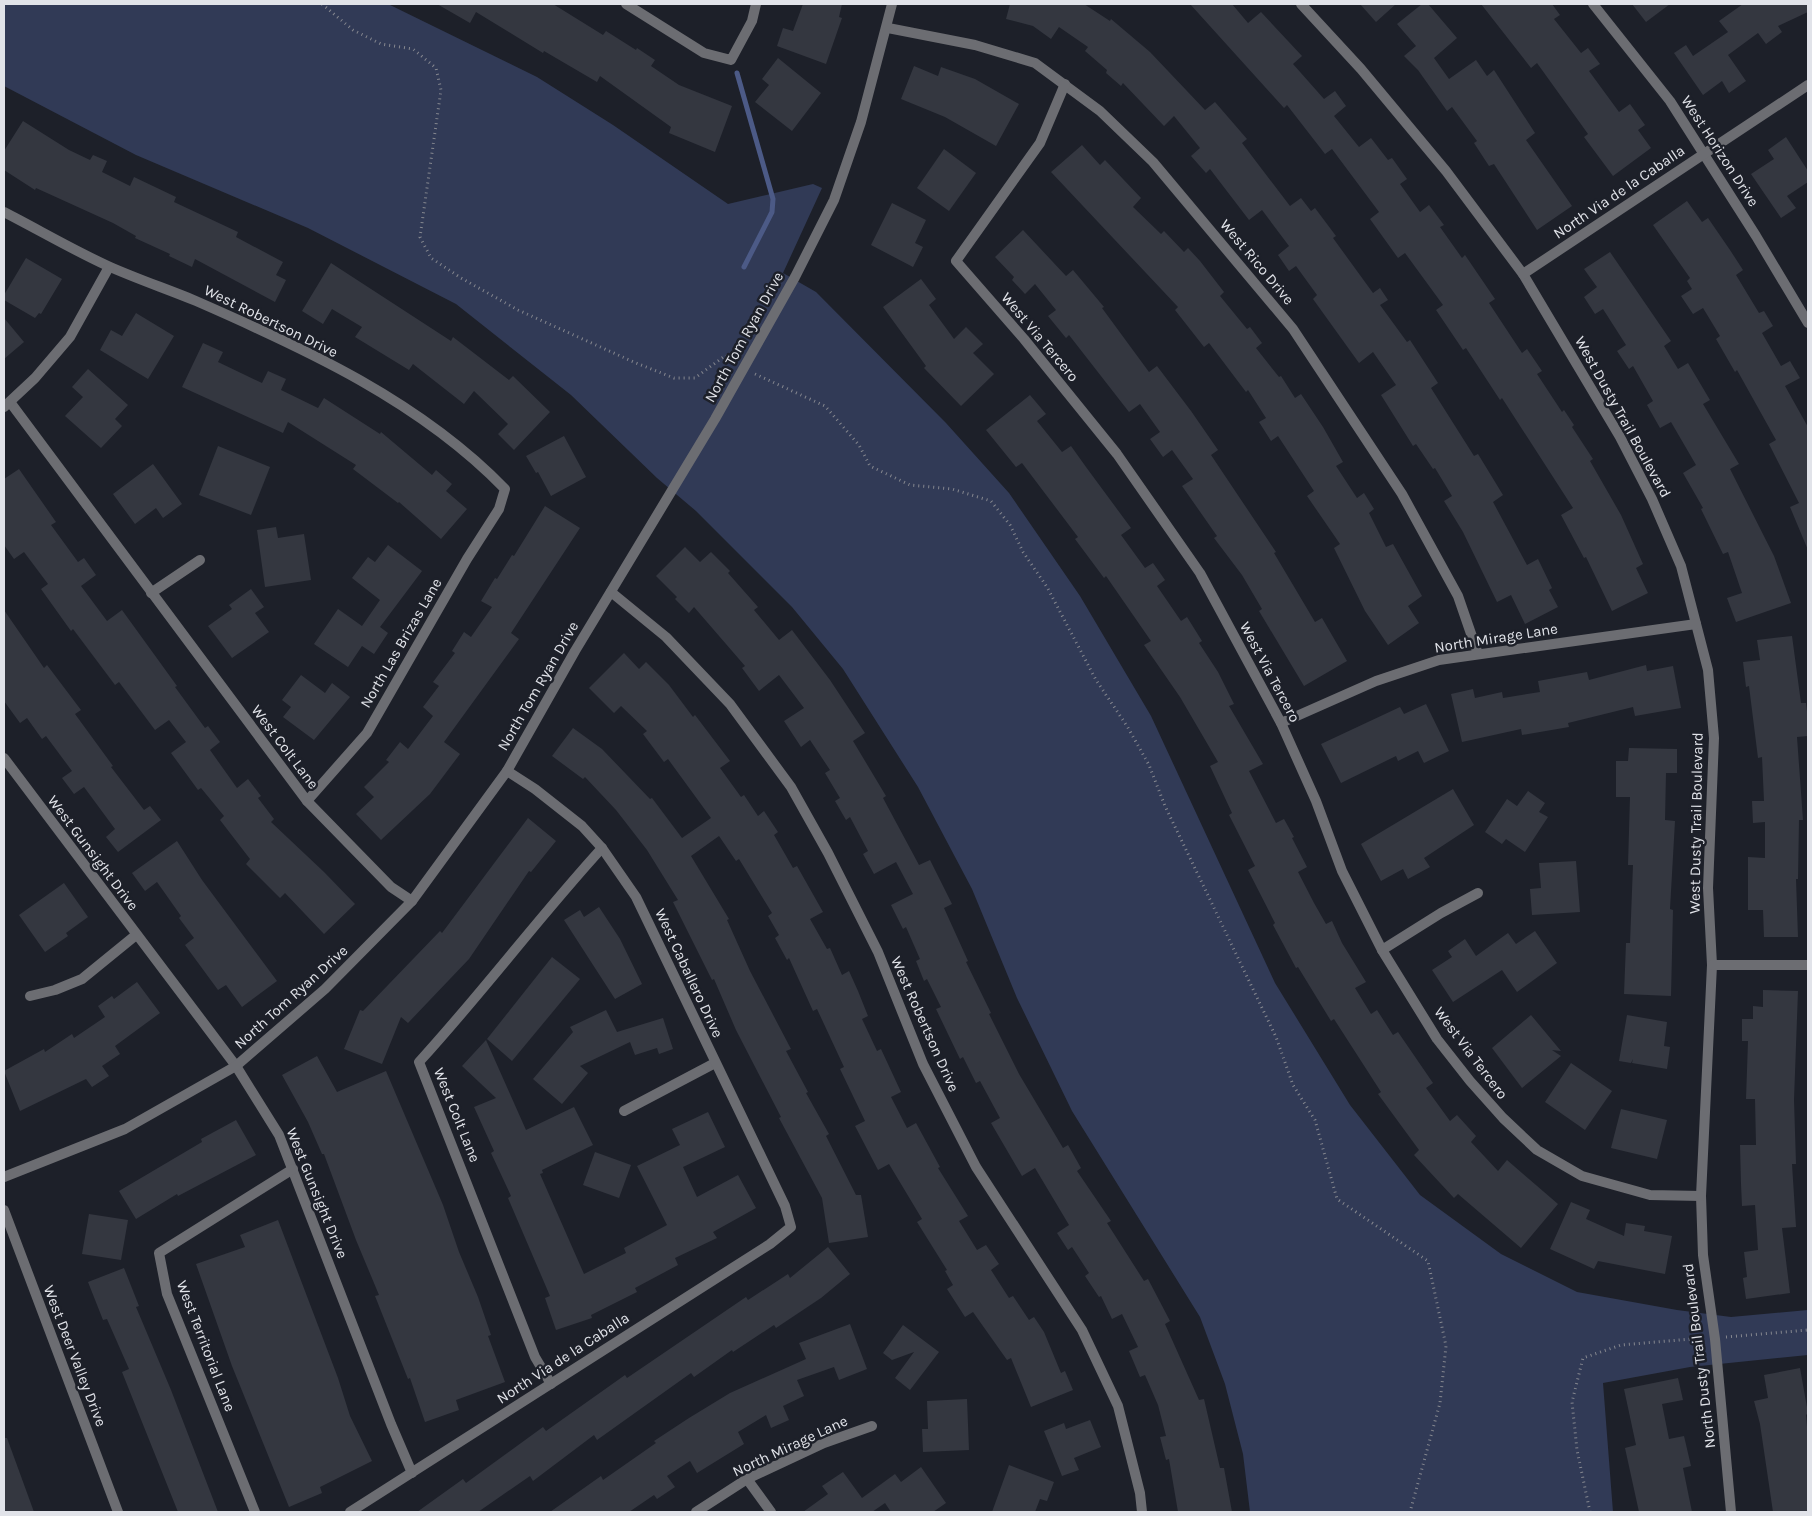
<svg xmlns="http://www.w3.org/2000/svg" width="1812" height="1516" font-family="Karla,sans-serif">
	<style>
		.green { fill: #313a56 }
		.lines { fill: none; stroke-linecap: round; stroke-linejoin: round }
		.stream { stroke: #4c5a86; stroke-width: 5 }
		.building { fill: #343740 }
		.path { stroke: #85878f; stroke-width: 3; stroke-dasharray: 1 4; stroke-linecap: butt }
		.minor { stroke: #6c6d72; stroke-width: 10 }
		.tertiary { stroke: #6c6d72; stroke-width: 10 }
		.labels { text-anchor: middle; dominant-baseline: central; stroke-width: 5; stroke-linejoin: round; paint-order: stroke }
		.street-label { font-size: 15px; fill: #e1e3e9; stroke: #1d2029 }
	</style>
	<rect width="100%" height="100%" fill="#1d2029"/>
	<polygon class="green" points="4,4 388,4 537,77 613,125 728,204 813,184 822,188 783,273 816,292 946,423 1009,493 1080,596 1151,716 1275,983 1350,1105 1420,1195 1501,1254 1577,1292 1677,1310 1731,1317 1808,1310 1808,1355 1690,1367 1603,1383 1613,1512 1250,1512 1243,1454 1225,1384 1200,1317 1072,1111 1017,998 972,889 918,787 843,669 792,607 696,511 657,478 571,395 456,304 308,228 136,155 4,86"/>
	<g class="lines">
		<polyline class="stream" points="737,73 773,199 772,212 744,267"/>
	</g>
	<g class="building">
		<polygon points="437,4 553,4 603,35 606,31 636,50 637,48 655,60 651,66 679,85 732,106 715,152 669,133 671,127 600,76 597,82 544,51 543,53 476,12 470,23"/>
		<polygon points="803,4 842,4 839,17 842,18 826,64 777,46 783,28 793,31"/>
		<polygon points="1010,4 1084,4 1110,21 1111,19 1150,52 1205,110 1215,102 1247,139 1242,143 1290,206 1301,198 1311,211 1315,208 1336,236 1333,238 1373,293 1380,288 1388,300 1380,305 1407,342 1410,340 1438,383 1431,388 1474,456 1478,454 1503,495 1493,502 1527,565 1538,559 1552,588 1549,590 1558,607 1525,624 1511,595 1497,602 1463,532 1444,501 1452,496 1435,468 1433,469 1416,444 1413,446 1381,395 1396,385 1373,352 1359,363 1313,299 1317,295 1296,266 1289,271 1278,255 1289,246 1262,210 1249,220 1210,169 1206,173 1191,156 1200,148 1174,116 1164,126 1123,83 1121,86 1106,73 1107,70 1085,51 1088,47 1059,27 1051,39 1033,26 1006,19"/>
		<polygon points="1190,4 1232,4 1248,23 1261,12 1302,56 1293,64 1324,99 1335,91 1346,106 1334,116 1359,147 1371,138 1388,160 1392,158 1407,179 1400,184 1420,212 1429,205 1444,225 1440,227 1462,258 1465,255 1495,299 1489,303 1522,353 1527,349 1542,371 1537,374 1562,412 1564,410 1574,425 1572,427 1593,459 1590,461 1621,515 1643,564 1636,568 1648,593 1612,611 1586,557 1584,558 1561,515 1573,508 1502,398 1500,400 1466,348 1463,350 1436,310 1443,305 1405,253 1398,258 1370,219 1379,212 1332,149 1325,154 1287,105 1284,108"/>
		<polygon points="1360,4 1396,4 1376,22"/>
		<polygon points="1422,4 1428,4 1457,38 1434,58 1449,79 1476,60 1487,76 1494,70 1535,133 1526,140 1572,206 1537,230 1494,164 1489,166 1474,143 1477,141 1452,107 1447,111 1418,70 1404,56 1416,46 1397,24"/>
		<polygon points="1481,4 1552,4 1560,15 1554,19 1581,53 1588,48 1600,64 1589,71 1619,112 1630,104 1645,125 1638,130 1651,148 1613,176 1584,137 1588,134 1537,63 1531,68"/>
		<polygon points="1632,4 1670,4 1646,22"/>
		<polygon points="1743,4 1808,4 1808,12 1778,26 1782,32 1766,44 1758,33 1728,55 1746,81 1729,93 1722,81 1703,95 1674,53 1686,45 1693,56 1728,32 1719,21"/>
		<polygon points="778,58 821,93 792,131 755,102 769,85 762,79"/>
		<polygon points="914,66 938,76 941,67 975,79 1019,104 996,146 945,117 901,99"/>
		<polygon points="23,121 69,150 90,160 93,155 107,161 102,172 130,186 134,177 176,197 174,202 238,232 236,237 283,262 276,275 286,280 275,302 195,259 192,267 169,256 170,254 135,238 136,236 113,223 36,188 35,190 4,170 4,151"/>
		<polygon points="1786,137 1808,171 1808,182 1787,196 1796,208 1781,218 1751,174 1774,159 1768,150"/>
		<polygon points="1082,145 1100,165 1105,160 1141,198 1133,207 1161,234 1164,231 1184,252 1188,248 1200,261 1224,292 1220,296 1247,329 1250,327 1262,343 1256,348 1279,377 1281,376 1295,398 1301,394 1323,427 1343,462 1336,466 1357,498 1364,493 1374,509 1369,513 1386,547 1393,544 1422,596 1408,606 1419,623 1388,645 1365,611 1334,548 1340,544 1307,496 1314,491 1278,436 1271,441 1259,422 1266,418 1248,390 1246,392 1209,343 1204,347 1175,310 1178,307 1051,172"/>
		<polygon points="944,149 976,173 949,211 917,188"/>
		<polygon points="1687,201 1702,222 1708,218 1730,250 1743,270 1736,275 1759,313 1764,311 1773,326 1762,333 1781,366 1790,361 1800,378 1785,386 1808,427 1808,550 1790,507 1799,503 1769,444 1776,440 1737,370 1735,372 1716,339 1720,336 1703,308 1693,314 1681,296 1692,289 1687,281 1690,278 1653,225"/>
		<polygon points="892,203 926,220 915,243 923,247 913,267 871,245"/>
		<polygon points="1023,230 1066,276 1073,270 1104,307 1102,308 1149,372 1157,366 1191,411 1218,450 1211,455 1276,552 1274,553 1315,622 1322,618 1347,661 1304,686 1259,611 1262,609 1242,575 1214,538 1217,536 1182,486 1193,479 1172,450 1163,457 1150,439 1160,432 1140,404 1129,412 1069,335 1066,338 1048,316 1056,310 1035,284 1025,294 1012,280 1014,277 995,257"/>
		<polygon points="1610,252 1671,341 1664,346 1678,369 1688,363 1710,400 1703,404 1739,464 1730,469 1774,556 1791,603 1736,622 1727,598 1742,593 1728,552 1723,554 1701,509 1703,508 1683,473 1696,465 1671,422 1660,428 1647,405 1653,401 1633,366 1629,369 1617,351 1626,345 1603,309 1595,314 1584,297 1597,287 1584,269"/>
		<polygon points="26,258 62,279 41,314 39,313 35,318 4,300 4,295"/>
		<polygon points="331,263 451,341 453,337 509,380 513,376 550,412 514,450 498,434 508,424 474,391 464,404 413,364 409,370 355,337 362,327 332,309 323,324 302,311"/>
		<polygon points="921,279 936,299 929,305 954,339 966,327 983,344 973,353 994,374 961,406 924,368 926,366 883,307"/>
		<polygon points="136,313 174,336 148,379 100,350 111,330 122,336"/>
		<polygon points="4,318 24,342 4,359"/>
		<polygon points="203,343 223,352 218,362 262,383 268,371 286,379 281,390 318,408 324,398 380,434 381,432 432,475 436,470 452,484 446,491 467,509 441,539 399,502 398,503 353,469 356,465 288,422 283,433 182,387"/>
		<polygon points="88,369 128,405 115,419 122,426 101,448 65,416 83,397 72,387"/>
		<polygon points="1030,395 1046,414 1037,421 1062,452 1071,446 1086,467 1131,528 1121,535 1145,568 1153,563 1165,580 1157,586 1181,621 1187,617 1202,641 1199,643 1218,672 1234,704 1229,706 1263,764 1249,771 1276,823 1284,819 1294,837 1292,838 1307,867 1298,872 1314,903 1326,924 1332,921 1342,943 1366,982 1355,988 1371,1014 1377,1010 1393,1035 1398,1032 1433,1083 1426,1088 1450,1121 1457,1115 1476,1136 1471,1142 1498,1171 1507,1160 1558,1204 1521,1248 1458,1194 1454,1198 1414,1155 1419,1150 1378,1094 1381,1092 1334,1019 1331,1021 1298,967 1296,968 1273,925 1275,923 1248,870 1255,866 1229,815 1232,813 1210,766 1218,762 1180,697 1144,645 1151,641 1106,576 1104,578 1075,539 1078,537 1022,463 1016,467 986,430"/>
		<polygon points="564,436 586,477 551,496 538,472 536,473 526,456"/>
		<polygon points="218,446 270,467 251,515 199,495"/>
		<polygon points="153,464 182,504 163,518 156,508 135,524 113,494"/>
		<polygon points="19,469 56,522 51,525 78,562 84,558 96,575 81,586 107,621 122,610 177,686 175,687 205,728 208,726 220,742 210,750 237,788 248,779 261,796 258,798 274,819 271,822 324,872 355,904 324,934 285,893 280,898 246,864 250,859 220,820 224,816 201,788 198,790 171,753 186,742 169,720 155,730 119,682 115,685 73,629 71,631 41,589 48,584 24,552 14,559 4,545 4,479"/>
		<polygon points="545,506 580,528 511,633 519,639 444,742 460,754 430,794 381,840 356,814 374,797 364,787 389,762 386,760 400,742 408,749 433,716 423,707 439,686 433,682 455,653 452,651 464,632 471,637 492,607 481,601 495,578 497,579 512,555 514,556"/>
		<polygon points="276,527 278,538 304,534 311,580 265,587 257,530"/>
		<polygon points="388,545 422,571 380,627 388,633 374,654 362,646 348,667 314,644 338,609 362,626 380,600 352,578 368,557 375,562"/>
		<polygon points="685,547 700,562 711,552 730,571 728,573 758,607 754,610 779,640 792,630 830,680 865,733 853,741 886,796 883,798 919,865 930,860 952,904 944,908 968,961 966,962 991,1013 989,1014 1019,1074 1063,1148 1068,1145 1081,1168 1077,1171 1111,1221 1107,1223 1144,1281 1148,1279 1170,1321 1165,1324 1199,1400 1204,1399 1220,1468 1224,1468 1232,1512 1178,1512 1169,1459 1166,1460 1160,1437 1166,1436 1158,1405 1145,1375 1140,1377 1129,1351 1138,1347 1122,1314 1112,1319 1101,1296 1099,1297 1085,1276 1089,1273 1072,1247 1068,1250 1057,1233 1069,1225 1035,1168 1022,1176 991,1123 1000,1118 980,1081 976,1083 963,1057 960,1059 936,1009 941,1007 927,979 924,981 916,961 920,959 906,927 903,929 891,905 913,894 896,862 874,874 863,854 868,851 850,817 846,820 835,801 840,798 825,773 830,770 810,740 801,747 784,721 804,708 779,675 759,691 742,668 745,666 694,607 689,613 675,599 677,597 656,576"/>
		<polygon points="251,589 264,607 255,613 269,632 232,658 208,626 232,609 229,605"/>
		<polygon points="4,610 44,668 47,665 81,710 75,714 113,766 111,767 144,810 150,806 161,820 118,852 106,837 115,829 84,787 74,794 62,778 72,771 46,736 42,739 27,718 20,723 4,701"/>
		<polygon points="1792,636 1801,703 1806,703 1808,720 1808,736 1797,737 1803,820 1799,820 1798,879 1796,879 1798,937 1764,937 1763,910 1748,910 1748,857 1765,858 1765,822 1753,823 1752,801 1764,801 1762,757 1758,758 1749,686 1746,687 1743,662 1760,660 1757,640"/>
		<polygon points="624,653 639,669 646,662 669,685 693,717 695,715 730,761 720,768 741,797 744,795 758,816 764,811 778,832 774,835 793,868 797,866 823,912 810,919 827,949 830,948 842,975 849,971 858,991 868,1016 862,1019 877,1051 881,1049 901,1092 891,1097 907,1128 916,1123 940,1167 938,1168 968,1216 959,1221 977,1250 986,1245 999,1264 991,1270 1009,1298 1013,1296 1029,1320 1034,1317 1044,1332 1061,1373 1065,1371 1073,1390 1031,1407 1011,1358 1007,1360 973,1312 965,1317 947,1289 953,1285 945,1271 947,1270 917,1222 922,1219 889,1164 878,1170 855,1126 865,1121 840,1069 844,1067 817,1009 813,1011 789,958 787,960 775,938 779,935 768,916 772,913 739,859 736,861 719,836 691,856 729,919 727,920 750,971 791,1049 786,1051 808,1092 806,1093 829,1134 826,1136 856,1195 861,1195 868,1237 829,1243 822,1198 779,1118 781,1117 736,1030 714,979 712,980 673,902 678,900 647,850 616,810 585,777 583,779 552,756 573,728 602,749 650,799 652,798 682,838 711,818 668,759 664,762 643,734 647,731 621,706 614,713 589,688"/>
		<polygon points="1646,665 1647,671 1673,666 1681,708 1635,716 1633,707 1568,723 1569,727 1522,735 1521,729 1462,742 1451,694 1473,689 1475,698 1502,692 1503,698 1540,692 1538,681 1587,672 1589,680"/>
		<polygon points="301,675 325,693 332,683 350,697 314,740 283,717 291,707 282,700"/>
		<polygon points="1426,704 1449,751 1424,763 1418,751 1398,761 1396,756 1341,783 1321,744 1400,707 1404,714"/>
		<polygon points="1629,748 1677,749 1677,773 1666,773 1665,820 1675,821 1670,909 1673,910 1671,996 1624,994 1626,943 1630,943 1633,865 1628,865 1630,797 1616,797 1616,761 1628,761"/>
		<polygon points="1453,789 1474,825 1424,858 1430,867 1408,879 1403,869 1381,881 1361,844"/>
		<polygon points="1528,791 1545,803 1539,812 1548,817 1525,852 1506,839 1502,844 1485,832 1507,799 1517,806"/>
		<polygon points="528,818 556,841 531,872 529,871 469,959 408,1023 401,1017 382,1064 344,1049 360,1010 363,1011 440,931 442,933"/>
		<polygon points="177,841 202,880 277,981 242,1007 226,985 218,990 185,945 194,938 179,918 181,916 157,882 145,891 132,873"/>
		<polygon points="1576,861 1580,912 1532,915 1530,889 1541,888 1539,863"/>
		<polygon points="64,883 88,917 66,933 68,936 45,952 19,915"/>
		<polygon points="599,907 620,939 642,984 615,999 564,920 580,910 584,917"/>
		<polygon points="1535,931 1557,963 1517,992 1502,970 1453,1002 1432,970 1452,957 1448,951 1465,939 1476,956 1508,933 1516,944"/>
		<polygon points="552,957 580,979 512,1061 487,1039"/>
		<polygon points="137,982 160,1013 115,1046 120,1054 102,1066 109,1076 92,1087 86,1079 20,1111 4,1071 44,1049 45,1052 72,1034 74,1038 105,1017 98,1006 112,996 114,999"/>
		<polygon points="1763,990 1798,991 1794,1100 1796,1164 1792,1164 1796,1227 1782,1228 1790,1293 1746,1299 1743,1278 1747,1277 1744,1252 1758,1250 1755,1205 1742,1206 1741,1184 1740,1145 1756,1145 1755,1099 1746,1099 1748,1041 1742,1041 1742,1019 1753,1019 1753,1006 1763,1007"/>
		<polygon points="606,1010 617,1032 663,1018 673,1049 659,1054 657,1048 635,1055 630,1042 580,1066 588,1073 562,1104 533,1079 573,1032 570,1027"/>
		<polygon points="1531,1015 1561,1051 1552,1050 1561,1056 1522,1088 1492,1048"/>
		<polygon points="1627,1015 1667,1022 1664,1046 1670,1047 1667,1069 1632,1063 1633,1059 1631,1063 1619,1061"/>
		<polygon points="486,1040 526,1130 574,1107 593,1145 542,1170 543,1173 540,1174 584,1274 626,1253 624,1248 667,1225 637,1166 680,1145 672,1129 708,1112 725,1147 683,1167 697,1197 738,1175 756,1208 713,1232 717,1238 675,1258 678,1265 635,1288 637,1292 591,1315 592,1318 556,1330 545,1298 550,1296 508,1198 511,1196 491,1153 494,1151 474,1107 496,1098 462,1066"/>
		<polygon points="317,1056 337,1092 386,1071 443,1205 459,1252 478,1297 491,1335 488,1336 505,1382 456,1400 459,1410 425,1422 410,1378 408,1379 375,1296 379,1295 356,1240 324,1154 322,1154 308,1122 282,1075"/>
		<polygon points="1571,1063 1612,1091 1585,1130 1545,1102"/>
		<polygon points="1621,1109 1667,1120 1657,1159 1611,1148"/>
		<polygon points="236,1120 256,1155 178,1196 177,1194 136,1219 119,1191 202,1142 201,1139"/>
		<polygon points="595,1152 631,1165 619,1198 583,1185"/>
		<polygon points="1571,1202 1590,1210 1586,1219 1624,1236 1626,1223 1645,1226 1644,1231 1672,1236 1665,1274 1598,1261 1594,1269 1550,1249"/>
		<polygon points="89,1214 128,1220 121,1260 82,1254"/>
		<polygon points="278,1220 338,1378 350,1416 372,1461 320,1487 322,1493 289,1507 232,1366 196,1264 245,1247 240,1235"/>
		<polygon points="828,1247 850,1274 821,1298 776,1328 774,1325 733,1352 732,1350 694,1377 691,1373 597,1440 594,1435 533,1481 530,1476 478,1512 417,1512 463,1479 466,1483 543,1427 546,1431 625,1375 627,1378 746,1297 748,1300 788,1274 790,1278"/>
		<polygon points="124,1268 139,1306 136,1307 171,1390 218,1512 178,1512 122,1372 129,1369 107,1319 103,1320 88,1282"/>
		<polygon points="850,1324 867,1369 839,1380 834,1367 797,1380 804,1396 783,1406 789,1420 771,1428 766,1415 738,1432 744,1444 697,1473 690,1461 667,1476 675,1487 657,1499 654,1495 629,1512 550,1512 601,1476 603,1480 656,1443 654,1441 689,1418 730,1393 806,1359 799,1343"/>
		<polygon points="903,1325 939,1352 910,1390 895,1378 914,1352 892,1360 883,1353"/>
		<polygon points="1800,1368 1808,1413 1806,1415 1808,1438 1808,1512 1773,1512 1760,1424 1754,1401 1768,1398 1764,1375"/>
		<polygon points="1678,1378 1683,1400 1662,1404 1669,1439 1684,1436 1691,1466 1683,1468 1692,1512 1639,1512 1625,1448 1636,1445 1624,1389"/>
		<polygon points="967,1399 969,1450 923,1452 922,1429 928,1429 927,1401"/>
		<polygon points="1090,1420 1101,1447 1074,1458 1079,1470 1062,1476 1044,1431 1064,1423 1066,1429"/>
		<polygon points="4,1438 7,1438 34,1512 4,1512"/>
		<polygon points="1009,1465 1054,1482 1047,1501 1040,1499 1035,1512 992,1512"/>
		<polygon points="921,1467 946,1503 933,1512 891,1512 885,1503 872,1512 803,1512 828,1494 822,1486 843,1472 862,1498 895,1474 901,1482"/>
	</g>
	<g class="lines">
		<g class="path">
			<polyline points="322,4 353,30 381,44 413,49 436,68 441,90 420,237 431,258 461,278 518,310 636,363 674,378 695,378 726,355 733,361"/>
			<polyline points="755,374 825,406 859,445 870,466 910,485 952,489 991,501 1010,525 1023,552 1047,587 1096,680 1127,726 1149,765 1165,806 1276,1037 1293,1085 1315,1120 1337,1199 1428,1261 1446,1346 1440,1403 1410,1512"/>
			<polyline points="1726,1337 1808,1330"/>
			<polyline points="1590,1512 1577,1450 1572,1402 1583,1358 1621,1345 1703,1338"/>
		</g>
		<g class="minor">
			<polyline points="626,4 704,53 731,60 752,21 756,4"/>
			<polyline points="1301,4 1361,69 1446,171 1523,274 1620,437 1652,499 1681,566 1708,670 1714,738 1708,888 1712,965 1701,1196 1703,1255 1715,1339 1731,1512"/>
			<polyline points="1593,4 1670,101 1756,236 1808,323"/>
			<polyline points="888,28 975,45 1035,63 1100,111 1153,162 1293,329 1402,494 1458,596 1478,654"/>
			<polyline points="1065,84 1040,143 956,261 1024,339 1117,454 1200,573 1281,723 1316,801 1342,871 1382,950 1437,1039 1470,1081 1503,1118 1537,1150 1582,1176 1650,1195 1701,1196"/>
			<path d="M4,212C39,230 73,250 108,266C137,279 167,289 196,301C306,349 421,402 505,489L499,509L467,559L367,733L307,801"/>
			<polyline points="1523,274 1808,85"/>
			<polyline points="10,402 307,801 391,887 412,901"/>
			<polyline points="4,407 35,378 70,337 109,267"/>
			<polyline points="611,592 666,637 730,704 791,787 828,853 878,952 923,1064 976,1167 1082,1330 1118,1406 1140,1493 1142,1512"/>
			<polyline points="151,593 200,560"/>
			<polyline points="1281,723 1376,681 1439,660 1696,624"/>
			<polyline points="4,758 236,1066 279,1135 391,1424 412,1473"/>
			<polyline points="1382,950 1441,913 1478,893"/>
			<polyline points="1712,965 1808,965"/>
			<polyline points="30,996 55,990 82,979 136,935"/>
			<polyline points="624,1111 715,1063"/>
			<path d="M551,1384L535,1357L419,1062C483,992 539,917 602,848"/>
			<polyline points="747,1479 771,1512"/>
			<polyline points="255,1512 167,1294 159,1253 293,1169"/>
			<polyline points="350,1512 770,1244 791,1227 785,1206 636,897 602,848 582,826 535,789 507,771"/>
			<polyline points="696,1512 747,1479 824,1443 872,1426"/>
		</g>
		<g class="tertiary">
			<polyline points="4,1177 125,1129 236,1066 325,989 412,901 507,771 575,651 715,419 795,277 834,200 861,122 892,4"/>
			<polyline points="4,1210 118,1512"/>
		</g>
	</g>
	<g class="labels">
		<g class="street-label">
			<text transform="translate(1720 151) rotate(57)">West Horizon Drive</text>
			<text transform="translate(1619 192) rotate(-34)">North Via de la Caballa</text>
			<text transform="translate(1257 262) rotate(50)">West Rico Drive</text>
			<text transform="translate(271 321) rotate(26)">West Robertson Drive</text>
			<text transform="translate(744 337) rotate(-61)">North Tom Ryan Drive</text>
			<text transform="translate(1040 337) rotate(50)">West Via Tercero</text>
			<text transform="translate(1623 417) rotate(61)">West Dusty Trail Boulevard</text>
			<text transform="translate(1496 638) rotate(-9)">North Mirage Lane</text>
			<text transform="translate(401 643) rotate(-60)">North Las Brizas Lane</text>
			<text transform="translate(1270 672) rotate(62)">West Via Tercero</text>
			<text transform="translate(538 686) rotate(-60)">North Tom Ryan Drive</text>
			<text transform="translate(285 747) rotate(53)">West Colt Lane</text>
			<text transform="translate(1696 823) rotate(-89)">West Dusty Trail Boulevard</text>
			<text transform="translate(93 853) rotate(53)">West Gunsight Drive</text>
			<text transform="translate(689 973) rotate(65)">West Caballero Drive</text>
			<text transform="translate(291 997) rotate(-42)">North Tom Ryan Drive</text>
			<text transform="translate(925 1024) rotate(66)">West Robertson Drive</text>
			<text transform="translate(1471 1053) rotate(53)">West Via Tercero</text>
			<text transform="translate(457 1115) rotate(68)">West Colt Lane</text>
			<text transform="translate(317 1193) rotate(68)">West Gunsight Drive</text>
			<text transform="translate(206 1346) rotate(69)">West Territorial Lane</text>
			<text transform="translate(75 1356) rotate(69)">West Deer Valley Drive</text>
			<text transform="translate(1699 1356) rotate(-97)">North Dusty Trail Boulevard</text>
			<text transform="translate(563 1358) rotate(-33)">North Via de la Caballa</text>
			<text transform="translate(790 1446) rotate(-25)">North Mirage Lane</text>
		</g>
	</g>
	<rect width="1812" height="1516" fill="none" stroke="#e1e3e9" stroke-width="10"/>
</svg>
